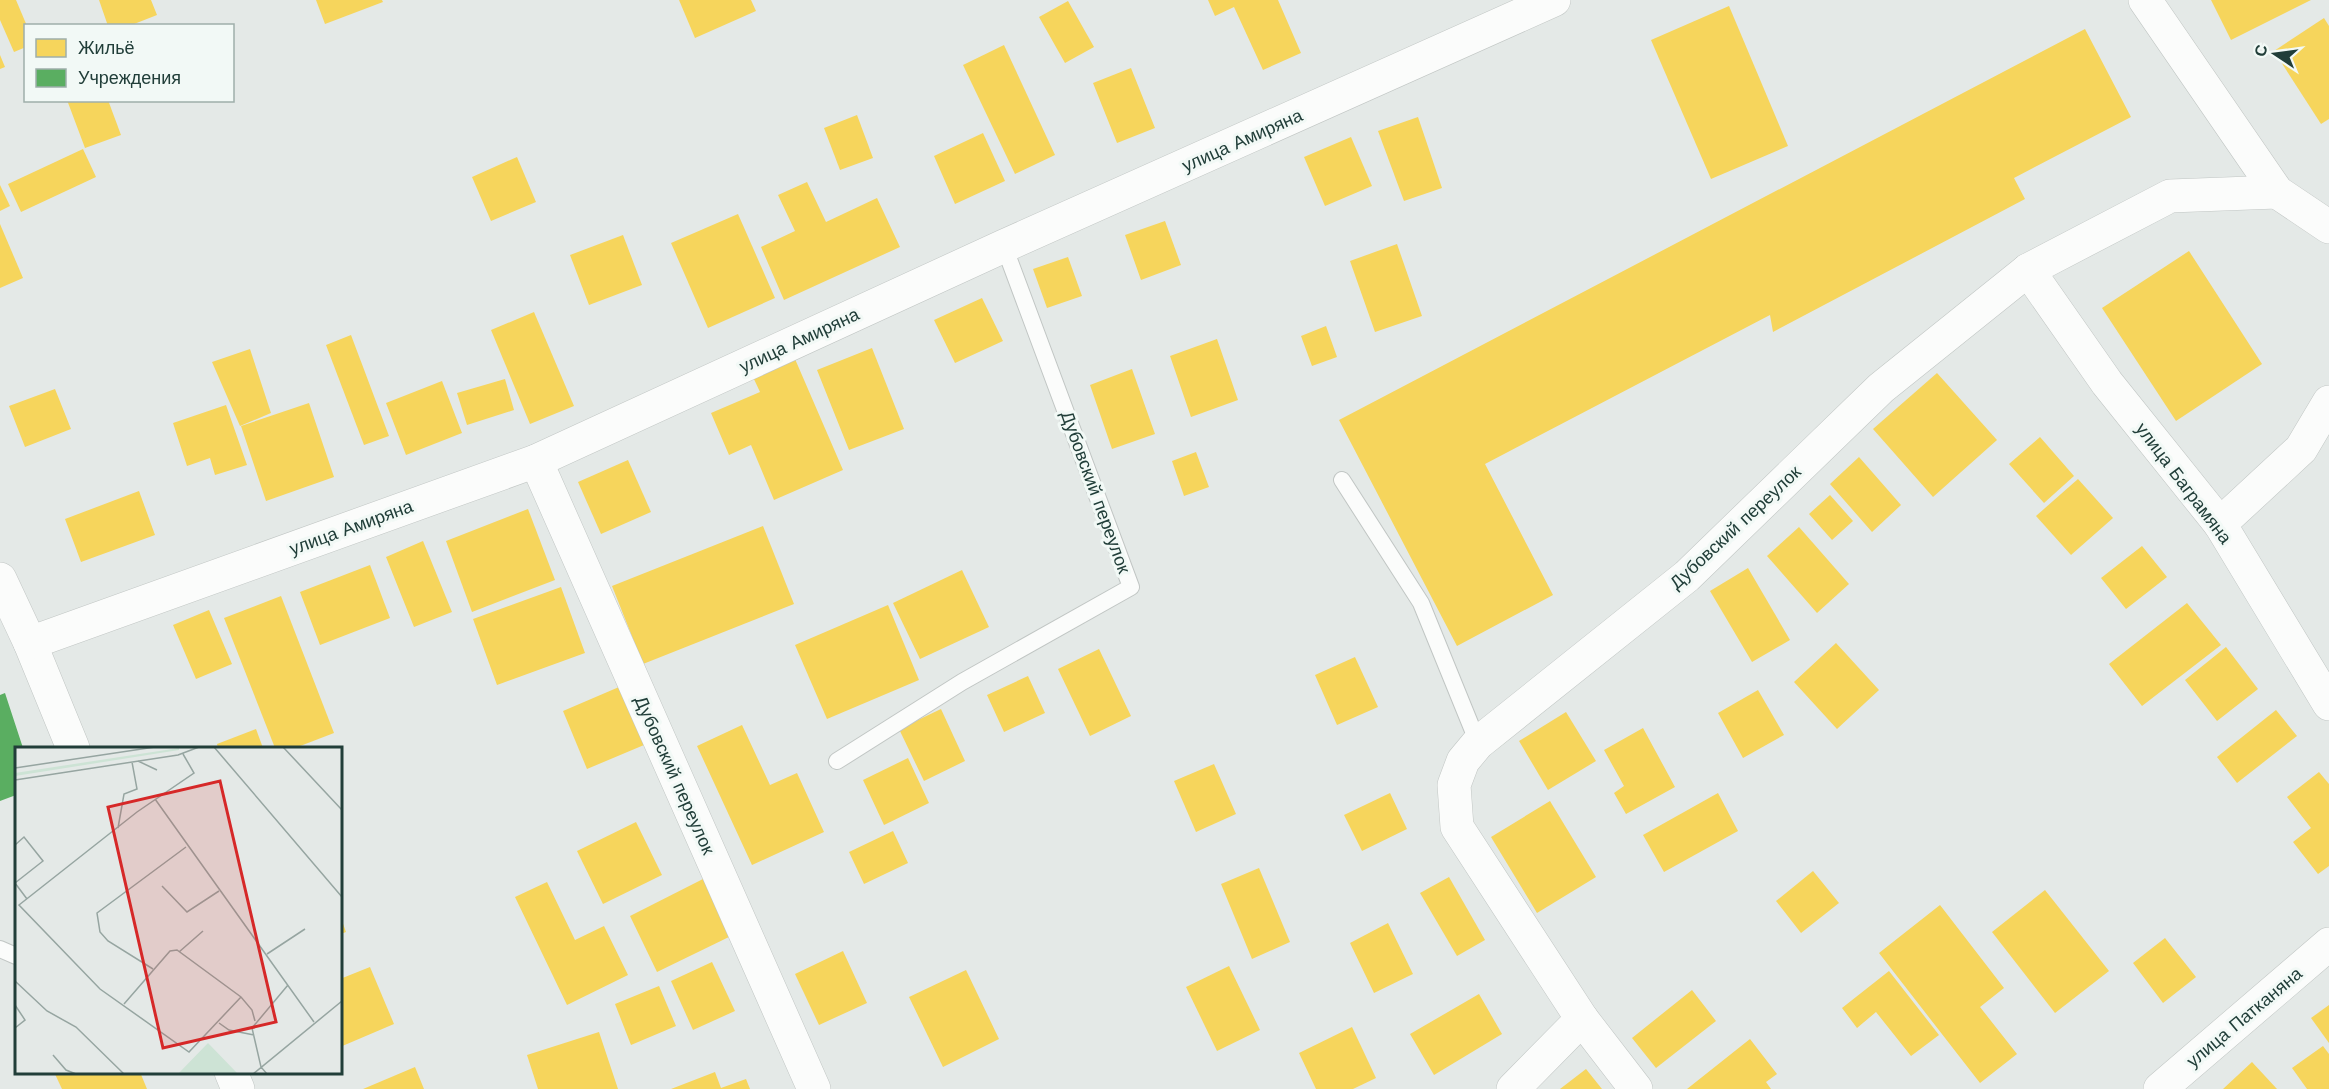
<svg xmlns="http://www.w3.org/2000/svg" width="2329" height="1089" font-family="'Work Sans',sans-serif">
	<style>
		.homes { fill: #f6d55c }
		.public { fill: #5aae61 }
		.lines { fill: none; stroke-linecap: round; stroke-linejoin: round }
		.lane-casing { stroke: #c1c6c4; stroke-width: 18 }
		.street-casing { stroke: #c1c6c4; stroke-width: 34 }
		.lane { stroke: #fbfcfb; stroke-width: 16 }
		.street { stroke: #fbfcfb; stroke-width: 33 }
		.labels { text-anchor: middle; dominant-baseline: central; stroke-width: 6; stroke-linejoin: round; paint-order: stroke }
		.street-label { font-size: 18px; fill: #213e39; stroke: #f2f9f6 }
		.inset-road { fill: none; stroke: #96a5a1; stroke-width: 1.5 }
		.view { fill: #d62828; fill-opacity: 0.15; stroke: #d62828; stroke-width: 3 }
		.inset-edge { fill: none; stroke: #213e39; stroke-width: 3 }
	</style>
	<rect width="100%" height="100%" fill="#e4e9e7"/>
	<g class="homes">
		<polygon points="0,0 16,0 27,26 26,47 14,52 0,20"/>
		<polygon points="99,0 151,0 157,15 129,26 108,26"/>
		<polygon points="316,0 382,0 383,2 325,24"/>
		<polygon points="679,0 751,0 756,11 695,38"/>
		<polygon points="1208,0 1278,0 1301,53 1263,70 1234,7 1215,16"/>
		<polygon points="2211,0 2311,0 2231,40"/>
		<polygon points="1068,1 1094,47 1065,63 1039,17"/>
		<polygon points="1729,6 1788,146 1711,179 1651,40"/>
		<polygon points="2324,18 2329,26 2329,119 2321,124 2274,51"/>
		<polygon points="2085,29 2131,117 2014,178 2025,199 1773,332 1770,315 1485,464 1553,595 1457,646 1339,420"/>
		<polygon points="1004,45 1055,155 1015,174 963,65"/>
		<polygon points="0,55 5,67 0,69"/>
		<polygon points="1131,68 1155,128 1117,143 1093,83"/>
		<polygon points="67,100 108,100 121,135 85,148"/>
		<polygon points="857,115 873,158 840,170 824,128"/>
		<polygon points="1418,117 1442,188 1404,201 1378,131"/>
		<polygon points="983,133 1005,181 955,204 934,156"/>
		<polygon points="1351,137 1372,186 1325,206 1304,157"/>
		<polygon points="83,149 96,177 21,212 8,184"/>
		<polygon points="517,157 536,202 491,221 472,177"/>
		<polygon points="807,182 826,222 877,198 900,247 784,300 761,247 795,231 778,195"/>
		<polygon points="0,185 10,206 0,211"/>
		<polygon points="738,214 775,298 708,328 671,243"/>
		<polygon points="1165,221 1181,265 1141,280 1125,235"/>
		<polygon points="0,224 23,278 0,288"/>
		<polygon points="623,235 642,285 589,305 570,255"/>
		<polygon points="1397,244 1422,316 1375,332 1350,261"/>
		<polygon points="2189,251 2262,364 2176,421 2102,308"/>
		<polygon points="1068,257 1082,296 1047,308 1033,269"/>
		<polygon points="982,298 1003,341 955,363 934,320"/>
		<polygon points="534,312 574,406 530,424 491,330"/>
		<polygon points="1326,326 1337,357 1312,366 1301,336"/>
		<polygon points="351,335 389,436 364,445 326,345"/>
		<polygon points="1217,339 1238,400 1191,417 1170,356"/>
		<polygon points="872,348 904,429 849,450 817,370"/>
		<polygon points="250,349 271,413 240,426 212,362"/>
		<polygon points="795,359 843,470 774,500 751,445 729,455 711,413 760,392 753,377"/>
		<polygon points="1132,369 1155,434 1112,449 1090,385"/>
		<polygon points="1937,373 1997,440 1933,497 1873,429"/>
		<polygon points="505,379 514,410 467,425 457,393"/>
		<polygon points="442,381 462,433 406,455 386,403"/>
		<polygon points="55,389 71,429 25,447 9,406"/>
		<polygon points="309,403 334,477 266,501 241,426"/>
		<polygon points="226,405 247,465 215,475 210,458 187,466 173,423"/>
		<polygon points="2040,437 2074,476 2044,503 2009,464"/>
		<polygon points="1196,452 1209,487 1184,496 1172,461"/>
		<polygon points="1859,457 1901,505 1872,532 1830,484"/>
		<polygon points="628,460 651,512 601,534 578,482"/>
		<polygon points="2078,479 2113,518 2071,555 2036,516"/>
		<polygon points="139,491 155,535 81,562 65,519"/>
		<polygon points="1830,495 1853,521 1832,540 1809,514"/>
		<polygon points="528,509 555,580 472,612 446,541"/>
		<polygon points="763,526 794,604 643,664 612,586"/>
		<polygon points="1799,527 1849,584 1817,613 1767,556"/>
		<polygon points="423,541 452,612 414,627 386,557"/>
		<polygon points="2142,546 2167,577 2126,609 2101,578"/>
		<polygon points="370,565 390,618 320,645 300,592"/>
		<polygon points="1748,568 1790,640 1752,662 1710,591"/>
		<polygon points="962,570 989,627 920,659 893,603"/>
		<polygon points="561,587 585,653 497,685 473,619"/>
		<polygon points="281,596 334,733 295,748 275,748 224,618"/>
		<polygon points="2187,603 2221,645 2142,706 2109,664"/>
		<polygon points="888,605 919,680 827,719 795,645"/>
		<polygon points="209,610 232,664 196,679 173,625"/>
		<polygon points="1836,643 1879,690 1837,729 1794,682"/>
		<polygon points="2226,647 2258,689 2217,721 2185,680"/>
		<polygon points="1099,649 1131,716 1090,736 1058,669"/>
		<polygon points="1355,657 1378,707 1337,725 1315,675"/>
		<polygon points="1028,676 1045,713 1004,732 987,695"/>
		<polygon points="619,687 644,745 587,769 563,711"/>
		<polygon points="1758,690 1784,735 1743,758 1718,713"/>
		<polygon points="941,709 965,761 924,781 899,729"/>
		<polygon points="2276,710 2297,736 2237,783 2217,757"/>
		<polygon points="1566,712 1596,761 1548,790 1519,741"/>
		<polygon points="742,725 770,785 797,773 824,832 752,865 697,746"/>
		<polygon points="1643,728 1675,787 1626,814 1614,793 1624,786 1604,750"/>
		<polygon points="256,729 263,748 218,748 217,744"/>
		<polygon points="908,758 929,803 884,825 863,780"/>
		<polygon points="1214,764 1236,814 1196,832 1174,781"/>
		<polygon points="2319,772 2329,784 2329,866 2318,874 2293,842 2311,828 2287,797"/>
		<polygon points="1390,793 1407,829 1362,851 1344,815"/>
		<polygon points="1718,793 1738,831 1664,872 1643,835"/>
		<polygon points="1550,801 1596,877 1537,913 1491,837"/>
		<polygon points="636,822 662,875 603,904 577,851"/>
		<polygon points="893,831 908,863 864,884 849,852"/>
		<polygon points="1259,868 1290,942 1252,959 1221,884"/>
		<polygon points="1813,871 1839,903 1801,933 1776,901"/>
		<polygon points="1449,877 1485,940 1457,956 1420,893"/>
		<polygon points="703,879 731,936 657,972 630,916"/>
		<polygon points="547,882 575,940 604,926 628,975 567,1005 515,897"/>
		<polygon points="2045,890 2109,971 2055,1013 1992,932"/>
		<polygon points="1940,905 2004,988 1980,1007 2017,1054 1980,1083 1879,953"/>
		<polygon points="341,918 346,932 341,934"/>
		<polygon points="1388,923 1413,974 1374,993 1350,943"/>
		<polygon points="2165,938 2196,977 2163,1003 2133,963"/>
		<polygon points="843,951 867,1003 819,1025 795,974"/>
		<polygon points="712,962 735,1011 693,1030 671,981"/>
		<polygon points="1229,966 1260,1030 1217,1051 1186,987"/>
		<polygon points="370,967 394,1024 340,1047 340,979"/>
		<polygon points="966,970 999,1039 943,1067 909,997"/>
		<polygon points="1889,971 1939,1035 1911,1056 1876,1012 1857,1028 1842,1008"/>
		<polygon points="659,986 676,1026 631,1045 615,1004"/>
		<polygon points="1692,990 1716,1021 1656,1068 1632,1038"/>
		<polygon points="1479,994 1502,1034 1434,1075 1410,1034"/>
		<polygon points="2329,1005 2329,1043 2311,1018"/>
		<polygon points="1352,1027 1376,1078 1353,1089 1316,1089 1299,1053"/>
		<polygon points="599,1032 618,1089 538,1089 527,1055"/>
		<polygon points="1750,1039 1777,1074 1766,1082 1771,1089 1687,1089"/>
		<polygon points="2323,1046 2329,1054 2329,1089 2307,1089 2292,1068"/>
		<polygon points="2252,1062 2277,1089 2223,1089"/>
		<polygon points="415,1067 424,1089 363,1089"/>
		<polygon points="1586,1069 1602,1089 1560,1089"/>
		<polygon points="54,1072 140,1072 147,1089 62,1089"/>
		<polygon points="715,1072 721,1088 746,1079 750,1089 671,1089"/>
	</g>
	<polygon class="public" points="5,693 23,748 16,748 16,795 0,801 0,695"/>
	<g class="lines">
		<g class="lane-casing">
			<g id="lane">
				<polyline points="1342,480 1421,603 1478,743"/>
				<polyline points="837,761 962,682 1131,587 1004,246"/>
				<polyline points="0,949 16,956"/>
			</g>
		</g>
		<g class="street-casing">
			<g id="street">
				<polyline points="2145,0 2277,192 2329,227"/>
				<polyline points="2028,270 2107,383 2220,524 2329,704"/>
				<polyline points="536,461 814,1089"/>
				<polyline points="2220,524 2301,449 2329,402"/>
				<polyline points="0,579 30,643 73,748"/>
				<polyline points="30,643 536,461 1004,246 1554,0"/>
				<polyline points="231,1072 238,1089"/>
				<polyline points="1513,1089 1582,1019"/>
				<polyline points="1636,1089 1582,1019 1457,827 1454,785 1463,761 1478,743 1687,576 1881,388 2028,270 2170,196 2277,192"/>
				<polyline points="2160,1089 2329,944"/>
			</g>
		</g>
		<use href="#lane" class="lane"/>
		<use href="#street" class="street"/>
	</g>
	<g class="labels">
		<g class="street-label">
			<text transform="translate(1242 140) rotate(-24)">улица Амиряна</text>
			<text transform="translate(799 340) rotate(-25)">улица Амиряна</text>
			<text transform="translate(2184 483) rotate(53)">улица Баграмяна</text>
			<text transform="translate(1096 492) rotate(70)">Дубовский переулок</text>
			<text transform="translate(351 527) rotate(-20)">улица Амиряна</text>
			<text transform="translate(1735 527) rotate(-43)">Дубовский переулок</text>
			<text transform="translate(675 775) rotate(66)">Дубовский переулок</text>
			<text transform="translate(2244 1017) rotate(-40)">улица Патканяна</text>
		</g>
	</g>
	<g transform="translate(15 747)">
		<rect width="327" height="327" fill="#e4e9e7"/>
		<path d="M164,1V3L0,29V26ZM193,296L222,326L163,327Z" fill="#cde3d5"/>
		<path class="inset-road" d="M199,0L327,150M268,0L327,63M168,7L179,26L122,65L4,158L85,242L174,305L226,250M123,14L142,23M0,21L140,0M0,33L163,8L184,0M140,52L299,275M103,81L109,47L122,42L117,15M0,98L9,90L28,114L0,136M0,136L12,152M147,139L172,165L204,144M164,205L188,184M252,207L290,182M138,222L93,194L85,185L82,166L171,100M0,234L32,264L61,280L109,327M109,257L155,204L162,203L226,250L237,263L240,274M0,258L10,273L0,281M204,276L214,283L239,288M38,308L51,323L61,327M238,327L327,254M252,327L246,320L237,281L273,238"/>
		<path class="view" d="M205,34L261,275L148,301L93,60Z"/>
		<rect width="327" height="327" class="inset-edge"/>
	</g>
	<rect x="24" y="24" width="210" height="78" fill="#f2f9f6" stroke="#9eaeaa" stroke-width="1.5"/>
	<rect x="36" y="39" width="30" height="18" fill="#f6d55c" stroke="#9eaeaa" stroke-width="1.5"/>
	<text x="78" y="54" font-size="18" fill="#213e39">Жильё</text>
	<rect x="36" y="69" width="30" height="18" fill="#5aae61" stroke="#9eaeaa" stroke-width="1.5"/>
	<text x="78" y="84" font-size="18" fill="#213e39">Учреждения</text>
	<g transform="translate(2275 54) rotate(283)" stroke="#f2f9f6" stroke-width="4.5" paint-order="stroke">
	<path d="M0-4.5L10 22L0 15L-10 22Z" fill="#213e39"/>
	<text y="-9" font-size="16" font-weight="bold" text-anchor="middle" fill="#213e39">С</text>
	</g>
</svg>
